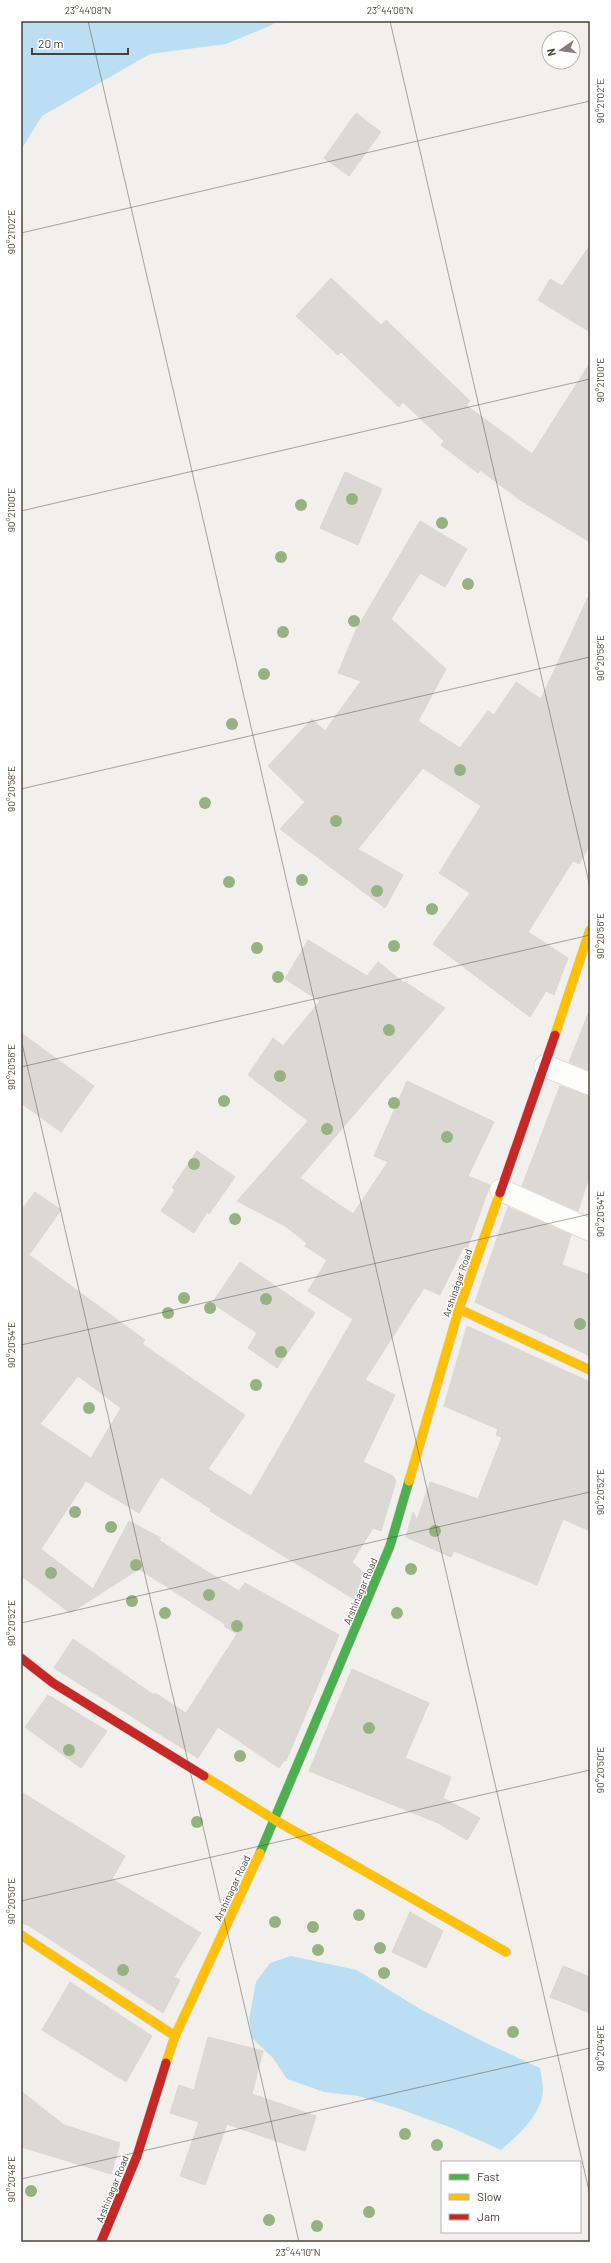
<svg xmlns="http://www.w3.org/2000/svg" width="611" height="2263" font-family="Barlow,sans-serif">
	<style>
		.water { fill: #bbdef2 }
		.building { fill: #dcd9d5; stroke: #dbd7d2; fill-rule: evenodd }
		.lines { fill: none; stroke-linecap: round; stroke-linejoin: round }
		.street-casing { stroke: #cecbc7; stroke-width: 23 }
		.fast-casing { stroke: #d2cdc3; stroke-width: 10 }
		.slow-casing { stroke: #d2cdc3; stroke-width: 10 }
		.jam-casing { stroke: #d2cdc3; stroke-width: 10 }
		.street { stroke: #fdfdfc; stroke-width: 22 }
		.fast { stroke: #4caf50; stroke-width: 9 }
		.slow { stroke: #ffc107; stroke-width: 9 }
		.jam { stroke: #c62828; stroke-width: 9 }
		.tree { fill: #96b280 }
		.ticks { fill: none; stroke: #4a4237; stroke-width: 1; stroke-opacity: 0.45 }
		.labels { text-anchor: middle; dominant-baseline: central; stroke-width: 3; stroke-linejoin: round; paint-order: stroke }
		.street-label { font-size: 10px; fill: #4a4237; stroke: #fff }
		.neatline { fill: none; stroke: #4a4237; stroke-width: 1.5 }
		.ticks-label { font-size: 10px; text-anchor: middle; fill: #4a4237 }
	</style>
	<rect width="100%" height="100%" fill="#f2f0ed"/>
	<g class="water">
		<polygon points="21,21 276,21 272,25 226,44 150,54 42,116 21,150"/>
		<path d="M291,1956L357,1970L420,2009L486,2043L540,2068C541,2075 543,2083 543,2090C542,2115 518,2135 501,2150L452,2128L400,2109L358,2096L324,2092L287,2079L273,2058L252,2038L249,2019L256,1982L270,1963Z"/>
	</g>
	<g class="building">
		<polygon points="356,113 381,132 349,176 324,158"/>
		<polygon points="590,245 590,332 538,300 550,279 562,286"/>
		<polygon points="331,278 381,325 386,320 470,401 466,405 532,454 590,363 590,542 520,500 480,470 478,473 441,445 444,441 403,402 399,407 341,352 338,355 296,316"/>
		<polygon points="345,472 382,489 358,545 320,528"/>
		<polygon points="420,521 467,549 445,587 420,573 391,619 446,669 418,721 460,748 488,711 494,715 516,682 541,699 590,593 590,845 579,864 573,861 528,932 568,958 554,995 546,991 530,1017 433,944 470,893 439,873 481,806 423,768 358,849 403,875 385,908 280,829 305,802 268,766 312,719 325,731 361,681 338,673 356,630"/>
		<path d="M308,940L367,976L378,962L404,983L405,982L445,1008L300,1178L353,1214L388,1162L374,1156L407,1081L494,1122L468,1176L490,1185L467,1249L463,1248L440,1295L424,1288L365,1380L395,1395L363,1462L393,1476L396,1481L381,1531L373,1528L352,1562L365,1574L354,1599L210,1511L211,1509L161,1477L139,1513L86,1481L41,1549L93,1589L129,1521L161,1538L159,1540L198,1566L239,1591L245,1583L339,1635L286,1761L284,1760L279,1768L218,1727L198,1758L54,1668L73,1639L154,1695L155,1693L186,1713L237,1634L224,1626L225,1624L139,1569L70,1613L23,1577L21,1580V1211L35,1192L61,1210L29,1255L145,1340L142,1344L245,1415L208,1469L251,1496L353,1319L308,1291L327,1260L305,1246L307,1243L285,1226L237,1201L308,1121L248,1075L273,1038L283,1046L320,1001L285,979ZM78,1376L121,1408L91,1458L40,1424Z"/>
		<polygon points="588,1014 590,1014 590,1071 569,1062"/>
		<polygon points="21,1033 94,1086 61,1132 21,1103"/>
		<polygon points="560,1086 590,1096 590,1174 578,1211 522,1186"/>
		<polygon points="197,1151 235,1177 209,1214 207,1212 194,1233 161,1211 175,1190 172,1188"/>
		<polygon points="508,1207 571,1235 562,1265 590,1275 590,1356 475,1302"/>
		<polygon points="240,1262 315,1313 277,1368 248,1348 257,1333 212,1303"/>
		<polygon points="467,1326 590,1382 590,1531 563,1519 537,1585 454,1551 451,1557 406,1537 413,1512 417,1520 430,1482 478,1499 502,1437 496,1435 498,1429 444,1406"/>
		<polygon points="352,1669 429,1703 405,1758 451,1777 443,1798 480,1818 467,1840 438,1823 309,1771"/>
		<polygon points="48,1695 107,1731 81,1768 25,1727"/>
		<polygon points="21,1792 125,1856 112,1879 201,1933 174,1977 180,1980 163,2013 28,1925 21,1923"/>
		<polygon points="410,1912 443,1931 426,1968 392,1952"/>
		<polygon points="563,1966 590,1977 590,2013 550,1997"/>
		<polygon points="70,1982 152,2036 126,2082 42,2030"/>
		<polygon points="208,2037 263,2051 252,2094 316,2116 305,2151 227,2124 205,2185 180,2176 199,2122 170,2113 179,2085 194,2090"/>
		<polygon points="21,2091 64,2125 120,2143 111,2174 21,2147"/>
	</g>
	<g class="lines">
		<g class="street-casing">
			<g id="street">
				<polyline points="545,1066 590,1084"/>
				<polyline points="501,1190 590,1230"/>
			</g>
		</g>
		<g class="fast-casing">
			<polyline id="fast" points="260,1853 390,1546 409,1481"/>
		</g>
		<g class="slow-casing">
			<g id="slow">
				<polyline points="555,1035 590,930"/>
				<polyline points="459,1309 590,1370"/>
				<polyline points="409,1481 459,1309 500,1193"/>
				<polyline points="204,1776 275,1820 506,1952"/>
				<polyline points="21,1935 175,2036"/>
				<polyline points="166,2063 175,2036 260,1853"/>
			</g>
		</g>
		<g class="jam-casing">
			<g id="jam">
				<polyline points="500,1193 555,1035"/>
				<polyline points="21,1658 53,1683 204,1776"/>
				<polyline points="101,2242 137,2156 166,2063"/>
			</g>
		</g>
		<use href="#street" class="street"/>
		<use href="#fast" class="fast"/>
		<use href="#slow" class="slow"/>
		<use href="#jam" class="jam"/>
	</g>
	<g class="tree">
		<circle cx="352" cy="499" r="6"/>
		<circle cx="301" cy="505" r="6"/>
		<circle cx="442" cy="523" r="6"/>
		<circle cx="281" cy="557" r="6"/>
		<circle cx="468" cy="584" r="6"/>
		<circle cx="354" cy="621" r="6"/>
		<circle cx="283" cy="632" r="6"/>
		<circle cx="264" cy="674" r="6"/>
		<circle cx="232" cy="724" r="6"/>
		<circle cx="460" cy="770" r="6"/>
		<circle cx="205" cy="803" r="6"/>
		<circle cx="336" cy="821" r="6"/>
		<circle cx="302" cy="880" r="6"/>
		<circle cx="229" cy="882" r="6"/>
		<circle cx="377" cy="891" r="6"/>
		<circle cx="432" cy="909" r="6"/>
		<circle cx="394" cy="946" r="6"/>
		<circle cx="257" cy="948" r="6"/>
		<circle cx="278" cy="977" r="6"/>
		<circle cx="389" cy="1030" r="6"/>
		<circle cx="280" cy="1076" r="6"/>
		<circle cx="224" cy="1101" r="6"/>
		<circle cx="394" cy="1103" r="6"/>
		<circle cx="327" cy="1129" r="6"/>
		<circle cx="447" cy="1137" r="6"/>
		<circle cx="194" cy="1164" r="6"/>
		<circle cx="235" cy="1219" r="6"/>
		<circle cx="184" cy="1298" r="6"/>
		<circle cx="266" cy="1299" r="6"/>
		<circle cx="210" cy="1308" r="6"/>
		<circle cx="168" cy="1313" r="6"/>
		<circle cx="580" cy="1324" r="6"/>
		<circle cx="281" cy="1352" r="6"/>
		<circle cx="256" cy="1385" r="6"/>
		<circle cx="89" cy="1408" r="6"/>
		<circle cx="75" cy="1512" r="6"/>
		<circle cx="111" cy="1527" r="6"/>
		<circle cx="435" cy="1531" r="6"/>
		<circle cx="136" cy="1565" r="6"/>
		<circle cx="411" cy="1569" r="6"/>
		<circle cx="51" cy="1573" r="6"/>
		<circle cx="209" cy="1595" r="6"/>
		<circle cx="132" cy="1601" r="6"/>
		<circle cx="165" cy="1613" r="6"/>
		<circle cx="397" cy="1613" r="6"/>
		<circle cx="237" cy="1626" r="6"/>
		<circle cx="369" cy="1728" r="6"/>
		<circle cx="69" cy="1750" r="6"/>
		<circle cx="240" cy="1756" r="6"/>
		<circle cx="197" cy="1822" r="6"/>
		<circle cx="359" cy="1915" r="6"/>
		<circle cx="275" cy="1922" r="6"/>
		<circle cx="313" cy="1927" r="6"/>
		<circle cx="380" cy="1948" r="6"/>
		<circle cx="318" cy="1950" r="6"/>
		<circle cx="123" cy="1970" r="6"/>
		<circle cx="384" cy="1973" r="6"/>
		<circle cx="513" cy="2032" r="6"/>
		<circle cx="405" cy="2134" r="6"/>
		<circle cx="437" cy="2145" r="6"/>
		<circle cx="31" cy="2191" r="6"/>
		<circle cx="369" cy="2212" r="6"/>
		<circle cx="269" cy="2220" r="6"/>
		<circle cx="317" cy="2226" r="6"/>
	</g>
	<path class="ticks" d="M88,21L590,2195M390,21L590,887M21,233L590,101M21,511L590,379M21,789L590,657M21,1039L299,2242M21,1067L590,935M21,1345L590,1214M21,1623L590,1492M21,1901L590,1770M21,2179L590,2048"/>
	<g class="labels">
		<g class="street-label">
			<text transform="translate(457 1283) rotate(-71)">Arshinagar Road</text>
			<text transform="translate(360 1591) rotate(-67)">Arshinagar Road</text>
			<text transform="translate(232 1888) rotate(-65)">Arshinagar Road</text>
			<text transform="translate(112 2189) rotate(-68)">Arshinagar Road</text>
		</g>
	</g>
	<rect width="611" height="2263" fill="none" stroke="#ffffff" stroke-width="44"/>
	<rect x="441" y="2161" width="140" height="72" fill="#ffffff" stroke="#b7b3af"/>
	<rect x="449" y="2174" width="20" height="6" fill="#4caf50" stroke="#b7b3af"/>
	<text x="477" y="2181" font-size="12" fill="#4a4237">Fast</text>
	<rect x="449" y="2194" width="20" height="6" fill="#ffc107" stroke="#b7b3af"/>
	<text x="477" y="2201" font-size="12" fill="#4a4237">Slow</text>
	<rect x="449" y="2214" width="20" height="6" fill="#c62828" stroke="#b7b3af"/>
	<text x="477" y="2221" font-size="12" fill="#4a4237">Jam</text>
	<g transform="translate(561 50) rotate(257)"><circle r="19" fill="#ffffff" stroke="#b7b3af"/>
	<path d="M0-3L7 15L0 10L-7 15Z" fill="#857f77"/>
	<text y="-6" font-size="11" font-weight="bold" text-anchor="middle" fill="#4a4237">N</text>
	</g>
	<path d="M32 48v6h96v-6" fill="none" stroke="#4a4237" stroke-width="2"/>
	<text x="38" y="48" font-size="12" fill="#4a4237" stroke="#ffffff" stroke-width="3" paint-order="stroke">20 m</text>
	<rect x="22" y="22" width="567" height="2219" class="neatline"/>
	<g class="ticks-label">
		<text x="88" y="14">23°44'08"N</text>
		<text x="390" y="14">23°44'06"N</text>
		<text transform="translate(600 101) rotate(-90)" y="4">90°21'02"E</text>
		<text transform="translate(11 232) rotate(-90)" y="4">90°21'02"E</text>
		<text transform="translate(600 380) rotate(-90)" y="4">90°21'00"E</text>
		<text transform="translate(11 510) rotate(-90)" y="4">90°21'00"E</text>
		<text transform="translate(600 658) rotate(-90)" y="4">90°20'58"E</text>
		<text transform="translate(11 789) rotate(-90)" y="4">90°20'58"E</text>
		<text transform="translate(600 936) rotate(-90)" y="4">90°20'56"E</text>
		<text transform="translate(11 1067) rotate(-90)" y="4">90°20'56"E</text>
		<text transform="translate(600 1214) rotate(-90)" y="4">90°20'54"E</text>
		<text transform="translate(11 1345) rotate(-90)" y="4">90°20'54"E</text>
		<text transform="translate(600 1492) rotate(-90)" y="4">90°20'52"E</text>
		<text transform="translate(11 1623) rotate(-90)" y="4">90°20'52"E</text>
		<text transform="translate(600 1770) rotate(-90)" y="4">90°20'50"E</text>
		<text transform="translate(11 1901) rotate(-90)" y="4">90°20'50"E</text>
		<text transform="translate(600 2048) rotate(-90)" y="4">90°20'48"E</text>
		<text transform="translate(11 2179) rotate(-90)" y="4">90°20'48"E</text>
		<text x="298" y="2256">23°44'10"N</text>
	</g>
</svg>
